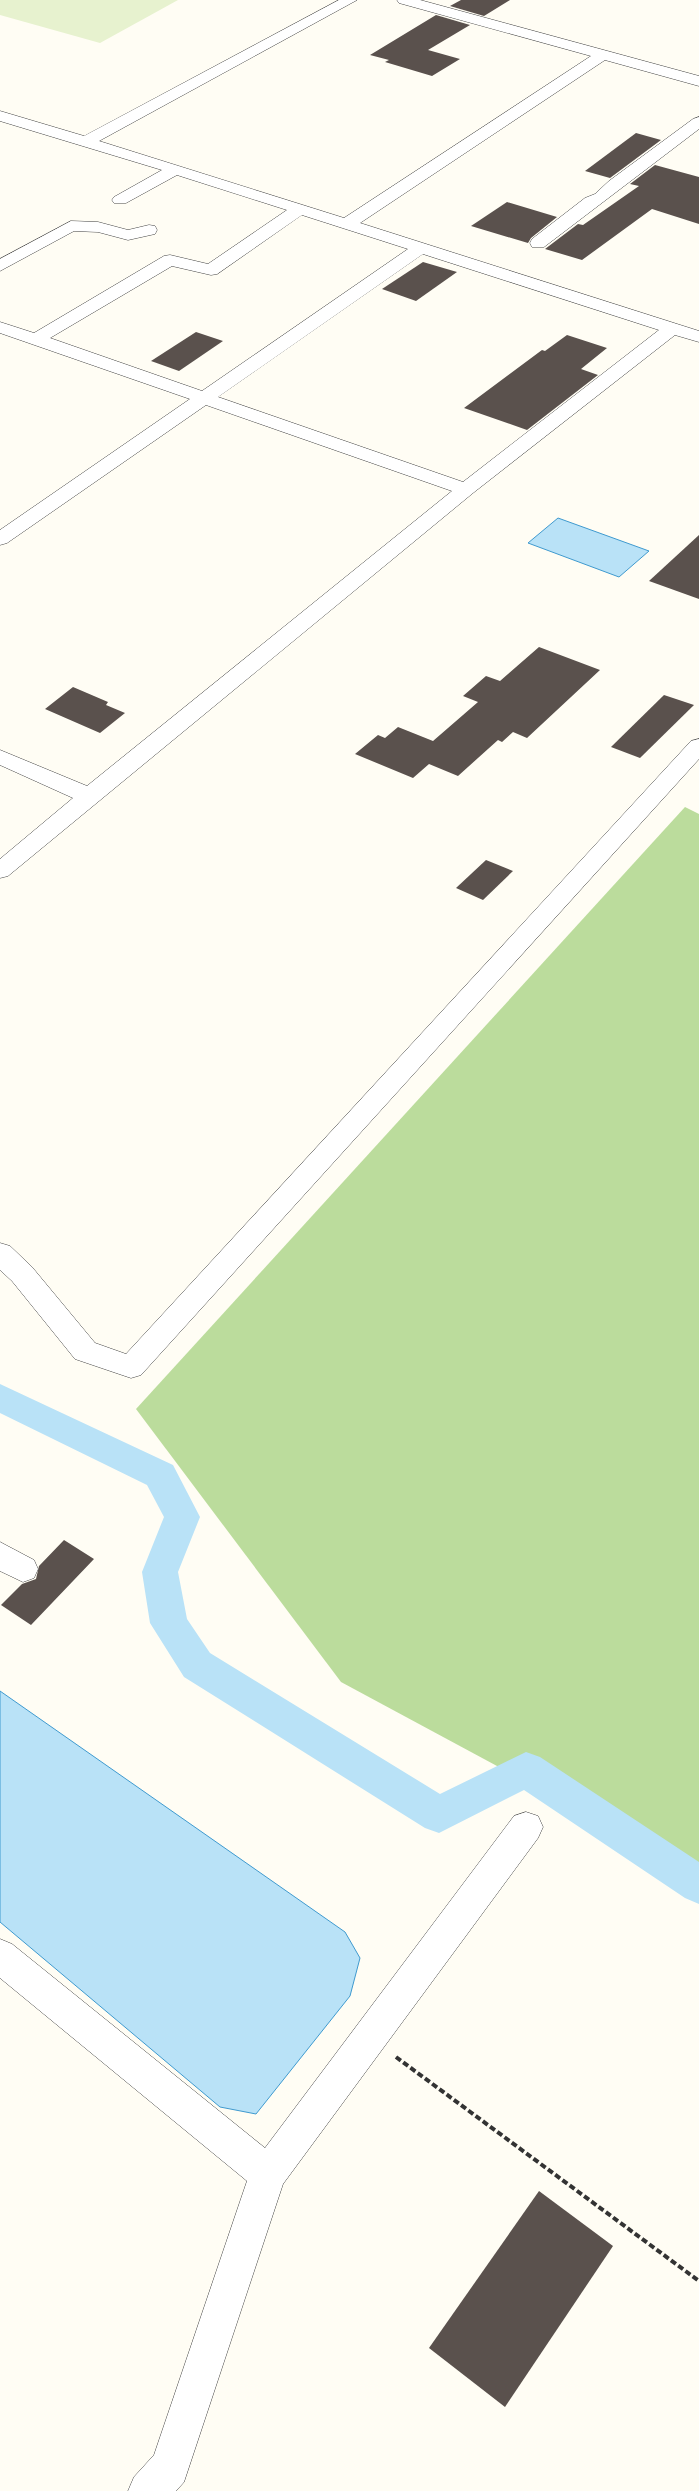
<svg xmlns="http://www.w3.org/2000/svg" width="699" height="2491" font-family="'Zilla Slab',serif">
	<style>
		.forest { fill: #bbdc9c }
		.pitch { fill: #e7f2cf }
		.water { fill: #b9e2f7; stroke: #3f9acf }
		.lines { fill: none; stroke-linecap: round; stroke-linejoin: round }
		.canal { fill: #b9e2f7; fill-rule: evenodd }
		.building { fill: #5a514d }
		.minor-casing { stroke: #444; stroke-width: 1 }
		.path { stroke: #333; stroke-width: 4; stroke-dasharray: 6 3; stroke-linecap: butt }
		.minor { fill: #fff; fill-rule: evenodd }
	</style>
	<rect width="100%" height="100%" fill="#fffdf4"/>
	<polygon class="forest" points="685,807 699,814 699,1875 341,1682 136,1409"/>
	<polygon class="pitch" points="0,0 178,0 100,43 0,15"/>
	<g class="water">
		<polygon points="558,518 649,551 619,577 528,543"/>
		<polygon points="0,1691 345,1932 360,1958 350,1996 256,2114 220,2107 0,1922"/>
	</g>
	<g class="lines">
		<polygon class="canal" points="0,1384 173,1465 200,1517 178,1572 187,1619 210,1653 440,1794 526,1752 540,1757 699,1862 699,1904 685,1898 524,1790 439,1833 425,1828 184,1677 150,1623 142,1572 164,1517 147,1485 0,1413"/>
	</g>
	<g class="building">
		<polygon points="461,0 510,0 484,16 450,6"/>
		<polygon points="436,15 470,25 428,50 460,59 432,76 385,62 389,60 370,55"/>
		<polygon points="636,133 661,140 610,178 585,171"/>
		<polygon points="655,165 699,177 699,224 652,209 582,260 545,249 578,224 583,225 639,186 630,184"/>
		<polygon points="507,202 557,217 531,238 528,243 471,226"/>
		<polygon points="423,262 457,272 416,301 382,289"/>
		<polygon points="196,332 223,341 179,371 151,361"/>
		<polygon points="567,335 607,348 581,369 598,375 527,430 464,408 542,350 545,351"/>
		<polygon points="699,535 699,599 649,581"/>
		<polygon points="539,647 600,670 527,738 513,732 502,742 498,740 458,776 429,764 413,778 355,754 378,735 385,738 398,727 433,741 478,702 463,696 486,676 500,681"/>
		<polygon points="73,687 108,702 106,705 125,713 100,733 45,709"/>
		<polygon points="664,695 694,705 640,758 611,747"/>
		<polygon points="486,860 513,871 483,900 456,888"/>
		<polygon points="64,1540 94,1559 31,1625 1,1605 22,1584 36,1579 39,1566"/>
		<polygon points="539,2191 613,2246 505,2407 429,2348"/>
	</g>
	<g class="lines">
		<g class="minor-casing">
			<g id="minor">
				<path d="M339,0H357L99,141L344,218L591,56L399,3L397,0H420L699,76V86L605,60L360,223L699,331V342L675,335L473,493L8,876L0,878V859L73,798L0,765V750L87,786L452,491L206,405L7,543L0,545V530L190,399L0,333V322L34,333L164,256L170,255L208,264L287,210L177,175L126,203H114L112,200L114,197L162,170L0,121V111L84,136ZM302,215L408,249L202,391L50,338L172,266L211,275L217,274ZM423,254L659,330L463,482L218,397Z"/>
				<polygon points="699,117 699,129 544,247 532,247 530,243 532,239 585,198 595,194 609,181 693,119"/>
				<polygon points="71,221 98,222 128,230 149,225 155,226 157,230 155,234 128,240 98,232 74,231 0,271 0,259"/>
				<polygon points="699,739 699,759 141,1375 131,1378 75,1359 12,1281 0,1270 0,1243 10,1246 32,1267 95,1343 126,1354 691,741"/>
				<polygon points="0,1542 34,1560 38,1569 34,1578 23,1582 0,1571"/>
				<polygon points="526,1812 538,1816 543,1827 538,1838 283,2184 184,2482 176,2491 128,2491 134,2477 154,2455 247,2181 0,1978 0,1939 12,1944 265,2148 514,1816"/>
			</g>
		</g>
		<polyline class="path" points="396,2057 699,2281"/>
		<use href="#minor" class="minor"/>
	</g>
</svg>
